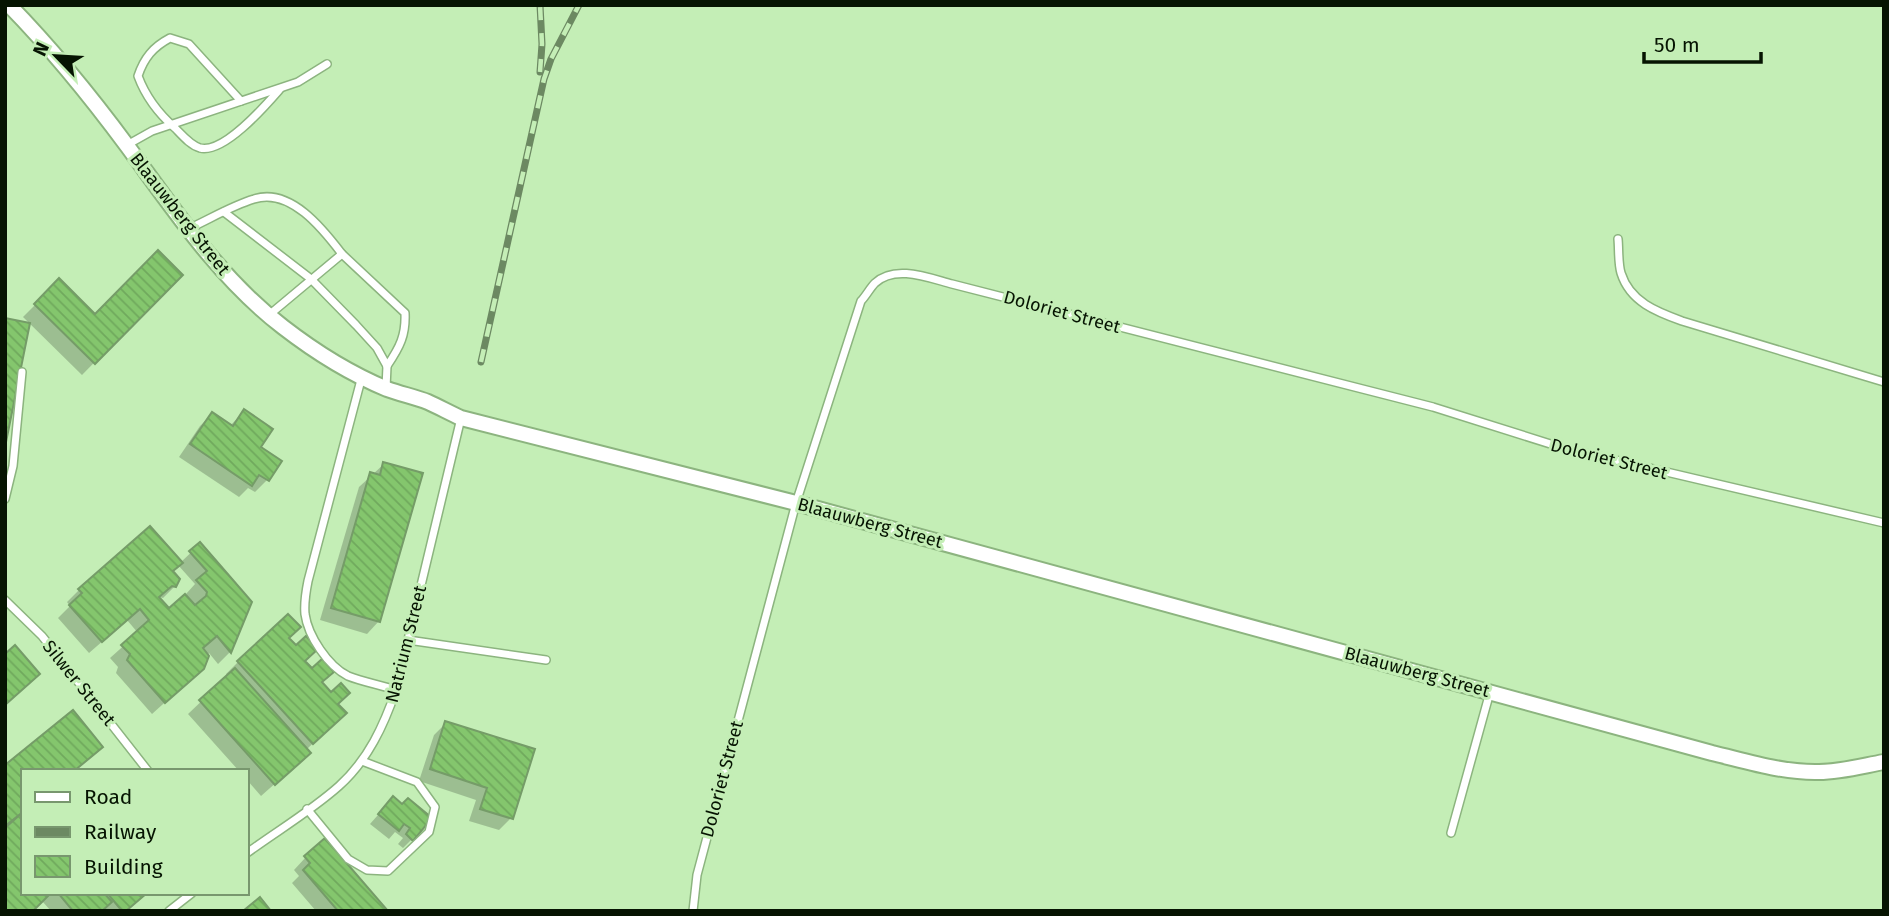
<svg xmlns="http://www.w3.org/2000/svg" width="1889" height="916" font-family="'Fira Sans',sans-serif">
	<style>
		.shadow { fill: #0003; fill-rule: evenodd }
		.building { fill: url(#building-back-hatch); stroke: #759c68; stroke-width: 2 }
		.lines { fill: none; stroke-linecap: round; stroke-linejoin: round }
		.service-casing { stroke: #8cb47f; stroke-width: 10 }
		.minor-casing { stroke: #8cb47f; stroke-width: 18 }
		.service { stroke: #fff; stroke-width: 7 }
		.minor { stroke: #fff; stroke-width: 14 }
		.rail-casing { stroke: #6c8962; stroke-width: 7 }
		.rail { stroke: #c4eeb6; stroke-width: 4.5; stroke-dasharray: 13; stroke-linecap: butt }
		.labels { text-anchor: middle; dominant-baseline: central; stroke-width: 6; stroke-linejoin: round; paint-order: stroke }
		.street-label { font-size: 18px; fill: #061402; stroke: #c4eeb6 }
	</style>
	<defs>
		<pattern id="building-back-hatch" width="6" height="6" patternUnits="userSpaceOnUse" patternTransform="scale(1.75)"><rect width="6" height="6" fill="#84c66d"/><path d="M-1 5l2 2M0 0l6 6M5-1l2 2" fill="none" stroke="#70a95d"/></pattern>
	</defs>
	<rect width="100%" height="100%" fill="#c4eeb6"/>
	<g class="shadow">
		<polygon points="180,275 82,375 23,317 59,281 95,316"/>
		<polygon points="244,411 258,448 280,462 267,480 255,492 248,488 239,497 179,457 200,426 212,414 230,426"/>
		<polygon points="384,464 379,621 367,634 320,620 359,487"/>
		<path d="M200,544L250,603L230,652L218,664L209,653L203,668L152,714L116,673L118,667L110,658L138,633L127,620L89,653L58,618L70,606L67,602L79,590L180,563ZM178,565L195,584L186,594L187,595L169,611L156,596L163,598L175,586L171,572Z"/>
		<polygon points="287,639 336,704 332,725 306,750 296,765 261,796 247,780 247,771 239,771 188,714 228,676 226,674 238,662"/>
		<polygon points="446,723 511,818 499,830 469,821 476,800 419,781 434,735"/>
		<polygon points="5,767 23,771 23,893 145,893 126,911 51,911 42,901 5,911"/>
		<polygon points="393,798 402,806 408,800 412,839 403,848 398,844 403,838 395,832 389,839 370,824"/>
		<polygon points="306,857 386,911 316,911 292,883 299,876 294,870"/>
	</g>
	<g class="building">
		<polygon points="158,250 183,275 95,364 34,304 59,278 95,314"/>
		<polygon points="5,318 30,323 5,447"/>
		<polygon points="244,409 273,429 261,447 282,461 269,481 259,475 252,486 190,444 212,412 233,426"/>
		<polygon points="383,462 423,473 380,622 331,608 370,472 380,475"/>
		<polygon points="150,526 183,563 173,571 180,579 176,587 172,586 159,597 169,608 185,594 195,605 206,596 207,592 196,580 207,571 189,551 200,542 252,602 231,653 217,636 203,648 209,656 204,669 165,703 127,660 130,654 121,645 149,620 140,609 102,642 69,605 82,593 78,589"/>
		<polygon points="288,614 301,627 289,638 296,645 306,636 318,649 305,661 312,668 322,659 334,672 322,682 331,692 341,683 350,693 338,704 347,713 313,744 237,661"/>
		<polygon points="15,645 40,674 5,705 5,654"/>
		<polygon points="235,668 311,753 275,785 199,700"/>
		<polygon points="73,710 103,747 74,771 23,771 23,812 5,826 5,765"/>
		<polygon points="445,721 535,749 513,819 480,809 487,788 430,769"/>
		<polygon points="393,796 402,804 408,798 432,818 413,841 406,834 410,828 404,824 399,831 378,814"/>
		<polygon points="23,812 23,893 51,893 33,911 5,911 5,828"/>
		<polygon points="325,838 388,911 338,911 303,870 310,863 304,856"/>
		<polygon points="58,893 104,893 112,902 102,911 73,911"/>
		<polygon points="107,893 147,893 126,911 122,911"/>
		<polygon points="260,897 271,911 243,911"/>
	</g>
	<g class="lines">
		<g class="service-casing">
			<g id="service">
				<path d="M241,101L189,44L170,38C153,47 144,58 138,76C145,95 159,114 175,128C182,135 190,145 200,148C224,154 266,105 280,89"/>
				<polyline points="127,145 152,131 298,82 327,64"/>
				<polyline points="224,212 311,279 356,325 377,348 387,366 386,388"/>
				<path d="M188,229C210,219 231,206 254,199C290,187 323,229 342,254L269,315"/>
				<path d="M1618,239C1619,249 1618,263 1621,273C1630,302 1657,312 1682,321L1884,382"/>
				<path d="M342,254L405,313C406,335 400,347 387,366"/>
				<path d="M362,376L308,581C306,591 304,603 305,614C308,636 328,666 348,676C363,682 381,685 396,690"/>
				<polyline points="5,499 13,466 22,372"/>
				<polyline points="5,600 42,636 148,771"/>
				<polyline points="408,640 546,660"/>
				<polyline points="307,809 348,859 367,870 388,871 429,832 435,807 417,782 362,761"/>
				<polyline points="1451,833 1490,692"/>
				<path d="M247,853C277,831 311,811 339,786C368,760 384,725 396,690L461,418"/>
				<polyline points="169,911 192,893"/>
				<path d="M693,911L697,875L796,503L861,301C866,296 870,288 875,283C895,264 929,278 952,284L1433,407L1560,447L1884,523"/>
			</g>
		</g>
		<g class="minor-casing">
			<path id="minor" d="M9,5C52,49 91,97 128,147C175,211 219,278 283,327C314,351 351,374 387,389C401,394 415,397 428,402C439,407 450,413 461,418L796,503L1712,753C1746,761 1783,773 1819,772C1841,772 1862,766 1884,762"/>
		</g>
		<use href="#service" class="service"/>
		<use href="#minor" class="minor"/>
		<g class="rail-casing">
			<g id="rail">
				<polyline points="540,72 542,44 540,5"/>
				<polyline points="481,362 544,79 551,59 579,5"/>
			</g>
		</g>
		<use href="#rail" class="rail"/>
	</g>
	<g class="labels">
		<g class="street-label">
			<text transform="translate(180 214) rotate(52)">Blaauwberg Street</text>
			<text transform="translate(1062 312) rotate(15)">Doloriet Street</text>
			<text transform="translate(1609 459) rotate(14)">Doloriet Street</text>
			<text transform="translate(870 523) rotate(15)">Blaauwberg Street</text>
			<text transform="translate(406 644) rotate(-76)">Natrium Street</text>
			<text transform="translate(1417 672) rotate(15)">Blaauwberg Street</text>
			<text transform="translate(79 683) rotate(51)">Silwer Street</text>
			<text transform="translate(722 779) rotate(-75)">Doloriet Street</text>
		</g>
	</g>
	<rect width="1889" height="916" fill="none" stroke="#061402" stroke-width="14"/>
	<rect x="21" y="769" width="228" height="126" fill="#c4eeb6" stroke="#78976e" stroke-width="2"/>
	<rect x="35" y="792" width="35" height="10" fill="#ffffff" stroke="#78976e" stroke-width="2"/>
	<text x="84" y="804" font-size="21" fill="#061402">Road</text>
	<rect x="35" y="827" width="35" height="10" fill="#6c8962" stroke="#78976e" stroke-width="2"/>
	<text x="84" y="839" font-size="21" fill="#061402">Railway</text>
	<rect x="35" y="856" width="35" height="21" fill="url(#building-back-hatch)" stroke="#78976e" stroke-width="2"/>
	<text x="84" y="874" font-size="21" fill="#061402">Building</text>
	<g transform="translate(56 56) rotate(295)" stroke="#c4eeb6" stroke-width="5" paint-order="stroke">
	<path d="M0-5L12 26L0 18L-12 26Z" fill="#061402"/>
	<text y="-10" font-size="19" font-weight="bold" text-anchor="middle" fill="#061402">N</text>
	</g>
	<path d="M1644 52v10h117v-10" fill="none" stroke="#061402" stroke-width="3.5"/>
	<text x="1654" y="52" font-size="21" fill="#061402" stroke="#c4eeb6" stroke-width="5" paint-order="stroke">50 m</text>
</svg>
